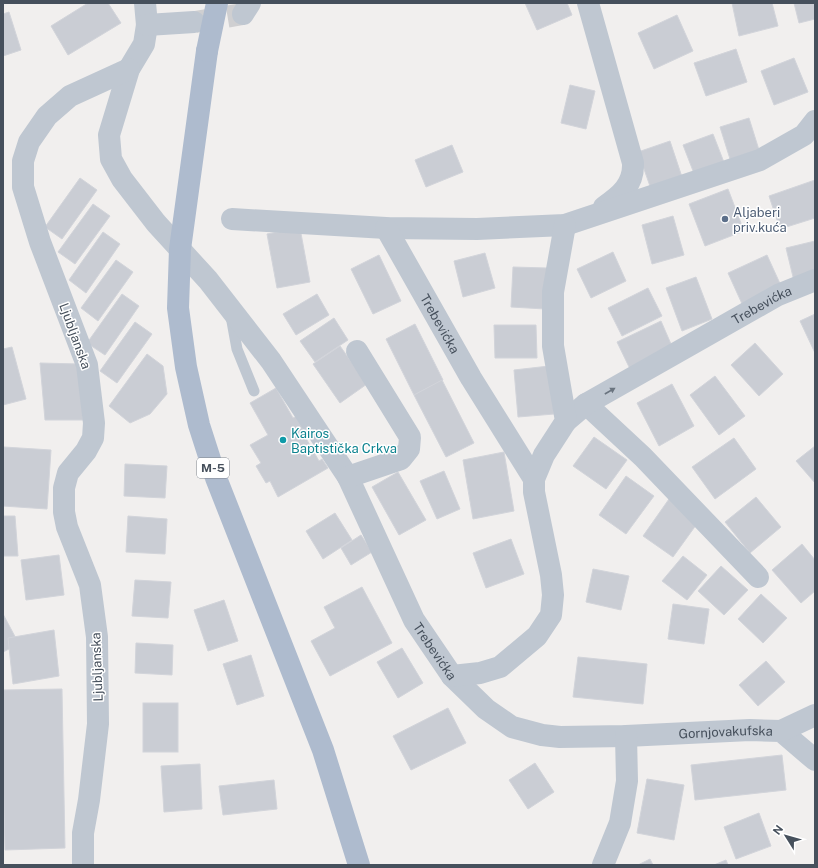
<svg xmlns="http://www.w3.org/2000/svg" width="818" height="868" font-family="'Public Sans',sans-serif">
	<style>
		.building { fill: #cacdd4; stroke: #d2d4da }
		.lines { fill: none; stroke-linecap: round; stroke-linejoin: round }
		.street-tunnel { stroke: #cfcfd1; stroke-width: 22; stroke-dasharray: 22 11; stroke-linecap: butt }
		.lane { stroke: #bfc7d1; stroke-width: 11 }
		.street { stroke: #bfc7d1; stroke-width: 22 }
		.primary { stroke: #aebbce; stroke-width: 22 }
		.primary-bridge { stroke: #aebbce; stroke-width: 22 }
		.oneway { fill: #6a747f }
		.service-dot { fill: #5c6f8a; stroke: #fff; stroke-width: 1.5 }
		.culture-dot { fill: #0f9aa8; stroke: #fff; stroke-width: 1.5 }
		.labels { text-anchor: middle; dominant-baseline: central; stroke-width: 3; stroke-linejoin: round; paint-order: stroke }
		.shield { fill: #fff; stroke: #7e848d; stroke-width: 1 }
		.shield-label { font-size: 12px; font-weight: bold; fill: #46505c }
		.service-label { font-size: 13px; fill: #4e5e75; stroke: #fff; text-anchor: start }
		.street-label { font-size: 13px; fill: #46505c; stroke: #fff }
		.culture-label { font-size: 13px; fill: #0d838f; stroke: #fff; text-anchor: start }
	</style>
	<rect width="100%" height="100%" fill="#f1efee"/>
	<g class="building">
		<polygon points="88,3 108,3 121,23 68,55 51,26"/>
		<polygon points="525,3 567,3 572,15 537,30"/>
		<polygon points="732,3 772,3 778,26 739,36"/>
		<polygon points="794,3 815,3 815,19 799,23"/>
		<polygon points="9,12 21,50 3,56 3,14"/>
		<polygon points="677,15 693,51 654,69 638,33"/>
		<polygon points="736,49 747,82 706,96 694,63"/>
		<polygon points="794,58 808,92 774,105 761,71"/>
		<polygon points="570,85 595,91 586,129 561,123"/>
		<polygon points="749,118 759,150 730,159 720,127"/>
		<polygon points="713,134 725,165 695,176 683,145"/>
		<polygon points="670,141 682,177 651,189 638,152"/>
		<polygon points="452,145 463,172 426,187 415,160"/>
		<polygon points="80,178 97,190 62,239 45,227"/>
		<polygon points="815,180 815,218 780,229 769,196"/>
		<polygon points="728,189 744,231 705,246 689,204"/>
		<polygon points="93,204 110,216 75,264 58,252"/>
		<polygon points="673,216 684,255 652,264 642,225"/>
		<polygon points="300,228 310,282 277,288 267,234"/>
		<polygon points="103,232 120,244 86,293 69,280"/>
		<polygon points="815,241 815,276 794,281 786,248"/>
		<polygon points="613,252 626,281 591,298 577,269"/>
		<polygon points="485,253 495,288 463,297 454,261"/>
		<polygon points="379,255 401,301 373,314 351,269"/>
		<polygon points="767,255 782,288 743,306 728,273"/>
		<polygon points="116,260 133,272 98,321 81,308"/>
		<polygon points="513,267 547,268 545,309 511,307"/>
		<polygon points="696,277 712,319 682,331 666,288"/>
		<polygon points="648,288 662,316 622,336 608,308"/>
		<polygon points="122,294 139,306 105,355 87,343"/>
		<polygon points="317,294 329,315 296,335 283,314"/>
		<polygon points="815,314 815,353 800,321"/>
		<polygon points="334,318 348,340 315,362 300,341"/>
		<polygon points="661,321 674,351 631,371 617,342"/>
		<polygon points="135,322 152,334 117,383 100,371"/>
		<polygon points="415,324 443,380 414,395 386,339"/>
		<polygon points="494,325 536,325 537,358 495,358"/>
		<polygon points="755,343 783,374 759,396 731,365"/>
		<polygon points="340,346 367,384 340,403 313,364"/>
		<polygon points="12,347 26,399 3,405 3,349"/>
		<polygon points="147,354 163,366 167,394 150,414 130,423 109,406"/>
		<polygon points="40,363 79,364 83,420 45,420"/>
		<polygon points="549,366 554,414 518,417 514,370"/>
		<polygon points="715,376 745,416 719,435 690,395"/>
		<polygon points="442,380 474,443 446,457 414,395"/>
		<polygon points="672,384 694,426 659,446 637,403"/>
		<polygon points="276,388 293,418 299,415 308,430 303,433 319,461 322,459 328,468 278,497 270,481 266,483 256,466 261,463 250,445 268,435 250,403"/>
		<polygon points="594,437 627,460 606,489 573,466"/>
		<polygon points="734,438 756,469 715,499 692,467"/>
		<polygon points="815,446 815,483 796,461"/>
		<polygon points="4,447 51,450 47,509 3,506"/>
		<polygon points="504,452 514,511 473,519 463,460"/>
		<polygon points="125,464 167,466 165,498 124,496"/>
		<polygon points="444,471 460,509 437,519 420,481"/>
		<polygon points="398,472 426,520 399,535 372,487"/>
		<polygon points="626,476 654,496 626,534 599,515"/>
		<polygon points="756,497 781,527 750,553 725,522"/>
		<polygon points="669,499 699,521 673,557 643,536"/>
		<polygon points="335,513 352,540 323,559 306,531"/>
		<polygon points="3,516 15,516 18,556 3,556"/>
		<polygon points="128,516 167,519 165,554 126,552"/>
		<polygon points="361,535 372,552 351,565 341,548"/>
		<polygon points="511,539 524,574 486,588 473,553"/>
		<polygon points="802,544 815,560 815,591 801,603 772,570"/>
		<polygon points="59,555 64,595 26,600 21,560"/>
		<polygon points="683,556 707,575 687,600 662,581"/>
		<polygon points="721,566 748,590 724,615 698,591"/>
		<polygon points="593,569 629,576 621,610 586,602"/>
		<polygon points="135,580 171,582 168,618 132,616"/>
		<polygon points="362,587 392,643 330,676 311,641 335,628 324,607"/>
		<polygon points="761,594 787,618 763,643 738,619"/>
		<polygon points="224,600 238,641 208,651 194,610"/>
		<polygon points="673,604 709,609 704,644 668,639"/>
		<polygon points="3,614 19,644 3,652"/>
		<polygon points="54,630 59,676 13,684 8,638"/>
		<polygon points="136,643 173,645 172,675 135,673"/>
		<polygon points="402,648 423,683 398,698 377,662"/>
		<polygon points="251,655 264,696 237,705 223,664"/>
		<polygon points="578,657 647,664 643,704 573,697"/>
		<polygon points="766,661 785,682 758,706 739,685"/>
		<polygon points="62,689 65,848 5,850 3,769 3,690"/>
		<rect x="143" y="703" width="35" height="49"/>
		<polygon points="448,708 466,743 411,770 393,736"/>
		<polygon points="782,755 786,790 695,800 691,765"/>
		<polygon points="535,763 554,792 528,809 509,780"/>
		<polygon points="200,764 202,809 164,812 161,766"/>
		<polygon points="647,779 684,785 674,840 637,833"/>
		<polygon points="274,780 277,809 223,815 219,786"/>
		<polygon points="759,813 771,846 736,859 724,827"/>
		<polygon points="650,859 653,865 638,865"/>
		<polygon points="726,860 728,865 714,865"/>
	</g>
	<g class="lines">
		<polyline class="street-tunnel" points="195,22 243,14"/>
		<polyline class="lane" points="231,316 237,349 254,391"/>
		<g class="street">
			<path id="s1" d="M145,3L147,25L144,44L129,69L109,135L111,159L122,179L156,223L208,280L271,361L348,477L414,620L452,676L486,709L512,727L542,735L560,737L626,736L750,730L781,731L815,760"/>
			<path d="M588,3L633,163C634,185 620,196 604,207"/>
			<polyline points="243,14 250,3"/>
			<polyline points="147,25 194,22"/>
			<polyline points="232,219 386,228 477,229 565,225 760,160 804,135 815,121"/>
			<path id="s2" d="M386,228L471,378L534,479"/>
			<polyline points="586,404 643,457 758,577"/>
			<path id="s3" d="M566,421L586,404L690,345L778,295L815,280"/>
			<polyline points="348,477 401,459 409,449 410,437 357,351"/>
			<polyline points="452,676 480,673 500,667 537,636 551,615 553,595 551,575 534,492 534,479 544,455 566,421 553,346 553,292 565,225"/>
			<polyline points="781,731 815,715"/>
			<polyline points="83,865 83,833 89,800 98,724 97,637 90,585 67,527 64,512 64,488 68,473 86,451 93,438 94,423 87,365 40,242 23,187 23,161 29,142 47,116 70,96 129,69"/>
			<polyline points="603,865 620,823 627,781 626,736"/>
		</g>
		<polyline class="primary" points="207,51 180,249 178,308 186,367 199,425 216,478 323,750 359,865"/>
		<polyline class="primary-bridge" points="207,51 217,3"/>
	</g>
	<defs><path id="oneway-solid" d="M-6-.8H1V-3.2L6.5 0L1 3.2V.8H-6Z"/></defs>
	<use class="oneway" href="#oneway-solid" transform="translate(610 391) rotate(-30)"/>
	<circle class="service-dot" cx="725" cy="219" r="4"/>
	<circle class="culture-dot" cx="283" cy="440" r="4"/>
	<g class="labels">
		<rect class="shield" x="197" y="458" width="32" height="20" rx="3"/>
		<g class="shield-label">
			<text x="213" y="468">M-5</text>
		</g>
		<g class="service-label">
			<text x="733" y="212">Aljaberi<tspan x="733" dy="15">priv.kuća</tspan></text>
		</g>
		<g class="street-label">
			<text stroke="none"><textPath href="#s3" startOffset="228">Trebevićka</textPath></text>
			<text stroke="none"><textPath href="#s2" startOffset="110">Trebevićka</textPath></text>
			<text transform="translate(75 336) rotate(70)">Ljubljanska</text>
			<text stroke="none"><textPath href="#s1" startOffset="756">Trebevićka</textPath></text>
			<text transform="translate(97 667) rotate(-92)">Ljubljanska</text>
			<text stroke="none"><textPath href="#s1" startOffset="1080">Gornjovakufska</textPath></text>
		</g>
		<g class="culture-label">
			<text x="291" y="433">Kairos<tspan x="291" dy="15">Baptistička Crkva</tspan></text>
		</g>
	</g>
	<rect width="818" height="868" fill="none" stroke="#46505c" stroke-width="8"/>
	<g transform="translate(786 836) rotate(307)" stroke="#ffffff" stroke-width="3" paint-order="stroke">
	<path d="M0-3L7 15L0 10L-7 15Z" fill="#46505c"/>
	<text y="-6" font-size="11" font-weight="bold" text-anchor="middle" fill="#46505c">N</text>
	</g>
</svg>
